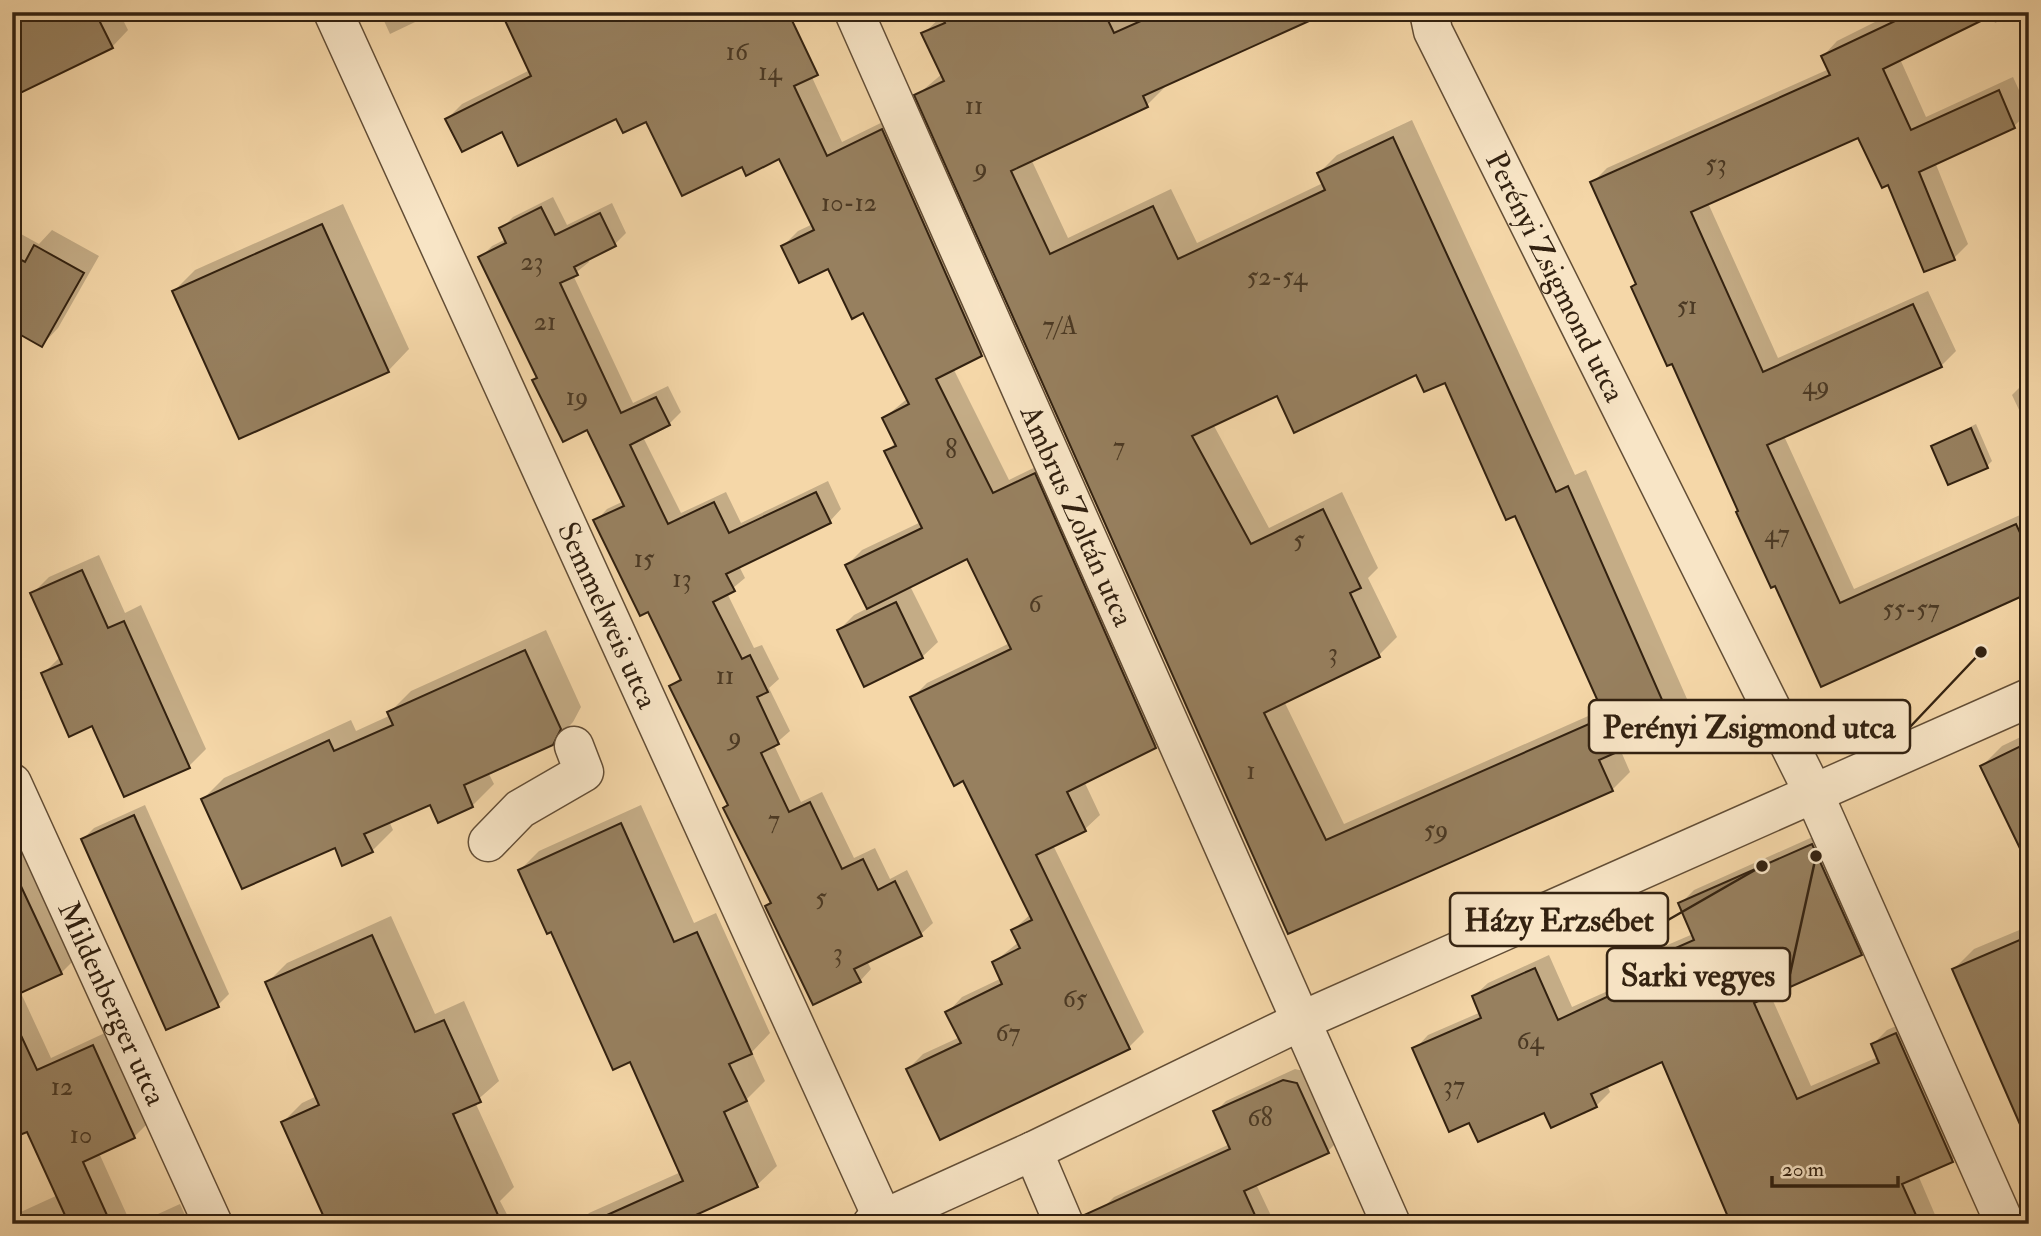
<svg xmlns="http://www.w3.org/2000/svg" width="2041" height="1236" font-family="'IM FELL Double Pica',serif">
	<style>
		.shadow { fill: #0003; fill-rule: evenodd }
		.building { fill: #97805f; stroke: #322110; stroke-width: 2; fill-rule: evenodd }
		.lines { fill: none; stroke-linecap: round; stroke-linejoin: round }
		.minor-casing { stroke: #634e36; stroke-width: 41 }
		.minor { stroke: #f8e5c6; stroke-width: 38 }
		.labels { text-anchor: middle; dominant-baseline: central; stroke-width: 5; stroke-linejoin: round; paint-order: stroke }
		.number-label { font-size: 26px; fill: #4b3924 }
		.street-label { font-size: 30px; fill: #322110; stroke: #f8e5c6 }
		.leader { fill: none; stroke: #322110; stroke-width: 2.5 }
		.callout-dot { fill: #322110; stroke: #f8e5c6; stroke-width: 2.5 }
		.callout { fill: #f8e5c6; stroke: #322110; stroke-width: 2.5 }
		.callout-label { font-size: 32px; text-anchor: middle; font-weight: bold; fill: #322110 }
	</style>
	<rect width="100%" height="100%" fill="#f5d7a8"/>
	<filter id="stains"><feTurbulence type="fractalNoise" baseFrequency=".00286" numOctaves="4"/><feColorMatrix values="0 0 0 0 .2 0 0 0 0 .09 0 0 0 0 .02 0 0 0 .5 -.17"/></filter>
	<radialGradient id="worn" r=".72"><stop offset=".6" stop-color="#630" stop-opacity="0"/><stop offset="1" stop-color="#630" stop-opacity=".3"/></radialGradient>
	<g class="shadow">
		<polygon points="24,12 119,12 128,30 112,47 12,95 12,18"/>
		<polygon points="365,12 436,12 390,34 380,12 368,18"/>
		<path d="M942,12H1130L1132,17L1142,12H1325L1164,84L1165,87L1147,105L1031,159L1068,238L1171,189L1197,243L1323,183L1319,173L1337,155L1412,120L1575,475L1586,470L1691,708L1673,726L1620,749L1630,772L1612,790L1289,932L917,95L942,74L923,34L943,15ZM1417,373L1446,380L1516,514L1604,709L1344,824L1284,701L1379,655L1397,637L1368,578L1378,568L1342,492L1269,528L1213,424L1278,394Z"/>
		<polygon points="1514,12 1540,12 1519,22"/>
		<polygon points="1895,12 2018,12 1995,23 1991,14 1900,59 1926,117 2013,77 2029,112 2014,126 1935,162 1968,244 1954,258 1889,183 1859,136 1708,203 1778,358 1928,291 1956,351 1941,366 1784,436 1854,589 2029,511 2029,591 1822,684 1592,183 1607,168 1829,69 1823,56 1837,41"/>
		<polygon points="797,45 842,142 897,115 996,340 981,354 953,368 1009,480 1050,460 1170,731 1155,746 1084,781 1100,815 1085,829 1053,845 1144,1032 1129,1047 941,1137 908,1069 923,1054 960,1037 948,1012 962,997 1002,978 994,962 1019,942 1013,930 1031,914 963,779 912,698 927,683 1010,643 968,557 910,586 938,642 922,657 839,630 854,615 868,608 847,565 862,550 921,522 886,452 896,442 884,418 908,398 864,311 829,267 783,246 798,231 813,224 780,157 743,165 646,120 617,116 503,130 447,119 462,104 530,70"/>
		<polygon points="553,197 567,225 612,203 626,233 614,245 587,258 589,262 573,275 633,403 668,386 681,412 669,424 643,437 681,513 726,492 741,523 828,481 841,509 830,521 739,566 745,578 727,593 754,648 762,645 779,679 769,688 790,731 774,745 801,802 822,792 854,858 875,848 890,879 907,870 933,923 921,934 867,961 871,969 860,981 767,907 772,901 729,804 671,687 681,677 649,610 596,521 607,509 624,501 588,428 534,380 538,376 480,258 492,246 506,239 501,229 513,217"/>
		<polygon points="343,204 409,349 388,371 174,291 195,270"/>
		<polygon points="12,229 39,244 52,230 99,256 58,328 42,345 12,328"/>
		<polygon points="2029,378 2029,431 2012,395"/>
		<polygon points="1976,424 1992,461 1987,466 1933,446"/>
		<polygon points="99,555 125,613 141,605 206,749 189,766 125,795 93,724 43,674 60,657 33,593 49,577"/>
		<polygon points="546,630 581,707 573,722 552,744 488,772 494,784 472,806 439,820 431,802 389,821 393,830 372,851 336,846 203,799 224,778 351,720 356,731 391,715 389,713 411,691"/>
		<polygon points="2029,733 2029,863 1982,766 2002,746"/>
		<polygon points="145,805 229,994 218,1005 83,839 94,828"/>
		<polygon points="641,805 694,923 716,913 770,1033 752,1052 765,1081 747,1099 777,1166 757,1185 671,1224 579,1224 589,1213 681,1172 631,1060 551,930 520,870 539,851"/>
		<polygon points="1826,831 1875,940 1861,954 1770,994 1811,1086 1878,1057 1873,1044 1887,1030 1910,1020 1966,1146 1952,1160 1918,1175 1939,1224 1733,1224 1663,1060 1607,1085 1610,1092 1596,1106 1470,1121 1415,1049 1428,1035 1481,1012 1474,996 1488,983 1549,955 1572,1007 1628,982 1623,972 1637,958 1693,934 1680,904 1694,890"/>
		<polygon points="20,836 75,959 61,973 20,991 51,1058 107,1032 148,1123 134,1137 99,1153 131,1224 12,1224 12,1216 58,1195 28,1129 12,1137 12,840"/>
		<polygon points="391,916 435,1014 464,1001 499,1081 475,1102 514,1187 500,1201 512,1224 331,1224 283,1122 302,1103 317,1096 267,983 287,963"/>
		<polygon points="2029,926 2029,1133 1954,969 1974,949"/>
		<polygon points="1295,1069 1308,1072 1339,1140 1328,1151 1256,1184 1275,1224 1110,1224 1103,1208 1114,1197 1230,1144 1215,1112 1226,1101"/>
		<polygon points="180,1204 189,1224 136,1224"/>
	</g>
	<g class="building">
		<polygon points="39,12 95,12 113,48 12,97 12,25"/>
		<polygon points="501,12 788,12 818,75 794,86 827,156 882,129 982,356 936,379 993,493 1035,473 1156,748 1067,792 1086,831 1036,855 1130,1049 940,1140 906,1069 961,1043 945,1012 1002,984 992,962 1020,948 1011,930 1032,920 963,781 954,786 910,697 1011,649 967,559 867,609 845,565 922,528 884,451 896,446 882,418 909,404 863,313 852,319 828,269 799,283 781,246 814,230 779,159 746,176 742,167 682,196 646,122 623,133 616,119 518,166 502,132 462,152 445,119 531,76"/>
		<path d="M940,12H1104L1114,33L1161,12H1329L1143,96L1148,107L1011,171L1050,254L1153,206L1178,259L1325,190L1317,173L1393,137L1556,492L1568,486L1674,727L1599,760L1613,791L1288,934L914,95L944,81L921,33L945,23ZM1416,375L1424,392L1445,383L1506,520L1515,516L1605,717L1326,840L1264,713L1380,657L1350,593L1361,588L1323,509L1251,544L1192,436L1277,396L1294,433Z"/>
		<polygon points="1914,12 1999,12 1883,69 1911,130 1999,90 2015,128 1919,172 1955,260 1924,272 1888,185 1882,188 1858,138 1691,212 1763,372 1913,304 1942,367 1767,445 1840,603 2016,524 2029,552 2029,593 1821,687 1775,586 1771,588 1736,512 1738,511 1672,364 1667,366 1631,287 1636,284 1590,182 1830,75 1821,56"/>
		<polygon points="541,207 555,235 600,213 616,246 574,267 578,275 560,283 621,413 656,397 670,425 630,445 668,524 714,502 729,533 816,492 831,523 726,574 735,591 713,602 742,659 750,655 768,692 757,697 779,744 761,753 789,812 810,802 842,869 863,859 878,890 895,881 922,936 854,969 861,982 813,1005 765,906 771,903 723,808 728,805 669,686 681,680 648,612 640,616 593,520 624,506 587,430 563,442 532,380 537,378 478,257 506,243 499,228"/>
		<polygon points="322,224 389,372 239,439 172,291"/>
		<polygon points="34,245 84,273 42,347 12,330 12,255 25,262"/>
		<polygon points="1971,428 1988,468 1948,485 1931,446"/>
		<polygon points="82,570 108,628 124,621 190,768 124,797 92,726 69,737 41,673 62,664 30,593"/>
		<polygon points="896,602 923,658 864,687 837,630"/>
		<polygon points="525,650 561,729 553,745 464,785 473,807 438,823 430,805 364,834 373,852 342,866 335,848 242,889 201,799 329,740 334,751 393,725 387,712"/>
		<polygon points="2029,742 2029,867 1980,766"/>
		<polygon points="134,815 219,1007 166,1030 81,839"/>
		<polygon points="621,823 674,942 697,932 752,1054 729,1064 747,1101 724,1112 758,1187 676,1224 587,1224 683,1181 630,1062 613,1070 551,932 547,934 518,870"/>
		<polygon points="1812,844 1862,955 1754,1003 1797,1099 1879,1063 1871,1044 1896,1033 1953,1162 1902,1184 1920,1224 1731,1224 1662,1062 1591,1094 1597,1107 1551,1128 1544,1113 1478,1142 1469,1123 1449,1132 1412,1048 1481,1018 1472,996 1535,968 1558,1020 1628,987 1621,972 1694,940 1678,903"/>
		<polygon points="12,867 62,974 12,997"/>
		<polygon points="372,935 415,1032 444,1020 481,1102 453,1114 502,1224 327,1224 313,1193 281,1122 319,1105 265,982"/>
		<polygon points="2029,936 2029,1145 1952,969"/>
		<polygon points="12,1016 37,1070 93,1045 135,1138 83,1162 111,1224 69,1224 27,1132 12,1138"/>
		<polygon points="1283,1080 1297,1083 1329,1153 1244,1191 1259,1224 1085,1224 1084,1215 1230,1149 1213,1111"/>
	</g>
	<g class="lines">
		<g class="minor-casing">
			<g id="minor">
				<path id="s1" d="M333,12L883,1219"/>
				<path id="s2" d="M854,12L1391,1224"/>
				<path id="s3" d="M1429,12L1433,31L1813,792L2005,1224"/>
				<path id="s4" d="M12,783L213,1224"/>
				<polyline points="488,842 520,809 584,772 574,746"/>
				<polyline points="1033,1151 1064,1224"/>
				<polyline points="872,1224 1033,1151 1303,1020 2029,698"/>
			</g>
		</g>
		<use href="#minor" class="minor"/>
	</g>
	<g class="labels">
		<g class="number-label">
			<text x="737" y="52">16</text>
			<text x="770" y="72">14</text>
			<text x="974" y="106">11</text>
			<text x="1716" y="164">53</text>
			<text x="981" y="168">9</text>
			<text x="849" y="203">10-12</text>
			<text x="532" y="262">23</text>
			<text x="1277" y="277">52-54</text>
			<text x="1687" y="306">51</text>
			<text x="545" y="322">21</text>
			<text x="1060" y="326">7/A</text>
			<text x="1816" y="386">49</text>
			<text x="577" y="397">19</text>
			<text x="1119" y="447">7</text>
			<text x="951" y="450">8</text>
			<text x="1777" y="534">47</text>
			<text x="1299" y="540">5</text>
			<text x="644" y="559">15</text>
			<text x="682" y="579">13</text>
			<text x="1035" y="604">6</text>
			<text x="1911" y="609">55-57</text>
			<text x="1333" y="653">3</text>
			<text x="725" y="676">11</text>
			<text x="735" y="737">9</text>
			<text x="1251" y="771">1</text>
			<text x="774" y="820">7</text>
			<text x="1436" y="830">59</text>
			<text x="821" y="898">5</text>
			<text x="838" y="953">3</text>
			<text x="1075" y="999">65</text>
			<text x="1008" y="1033">67</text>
			<text x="1530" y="1041">64</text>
			<text x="1454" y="1086">37</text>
			<text x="62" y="1087">12</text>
			<text x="1260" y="1118">68</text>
			<text x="81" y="1135">10</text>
		</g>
		<g class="street-label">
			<text stroke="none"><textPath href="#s3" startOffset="294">Perényi Zsigmond utca</textPath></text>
			<text stroke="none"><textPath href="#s2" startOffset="551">Ambrus Zoltán utca</textPath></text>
			<text stroke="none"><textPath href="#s1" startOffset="663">Semmelweis utca</textPath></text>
			<text stroke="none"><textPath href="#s4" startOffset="242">Mildenberger utca</textPath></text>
		</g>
	</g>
	<path class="leader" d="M1981 652L1910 727M1762 866L1668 920M1816 856L1790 974"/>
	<g class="callout-dot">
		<circle cx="1981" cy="652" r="7"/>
		<circle cx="1762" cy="866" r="7"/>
		<circle cx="1816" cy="856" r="7"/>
	</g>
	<g class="callout">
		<rect x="1589" y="700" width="321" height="53" rx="7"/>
		<rect x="1450" y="893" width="218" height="53" rx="7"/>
		<rect x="1607" y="948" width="183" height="53" rx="7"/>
	</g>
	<g class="callout-label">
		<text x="1749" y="738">Perényi Zsigmond utca</text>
		<text x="1559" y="931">Házy Erzsébet</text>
		<text x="1698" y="986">Sarki vegyes</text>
	</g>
	<rect width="2041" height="1236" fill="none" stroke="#f5d7a8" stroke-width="42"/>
	<rect x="14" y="14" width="2013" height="1208" fill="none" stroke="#322110" stroke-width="3.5"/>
	<rect x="21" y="21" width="1999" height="1194" fill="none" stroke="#322110" stroke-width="2"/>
	<path d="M1772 1176v10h126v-10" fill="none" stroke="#322110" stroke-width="3.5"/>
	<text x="1782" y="1176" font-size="21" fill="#322110" stroke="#f8e5c6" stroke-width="5" paint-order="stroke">20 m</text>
	<rect width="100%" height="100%" filter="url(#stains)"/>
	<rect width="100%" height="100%" fill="url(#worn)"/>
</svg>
